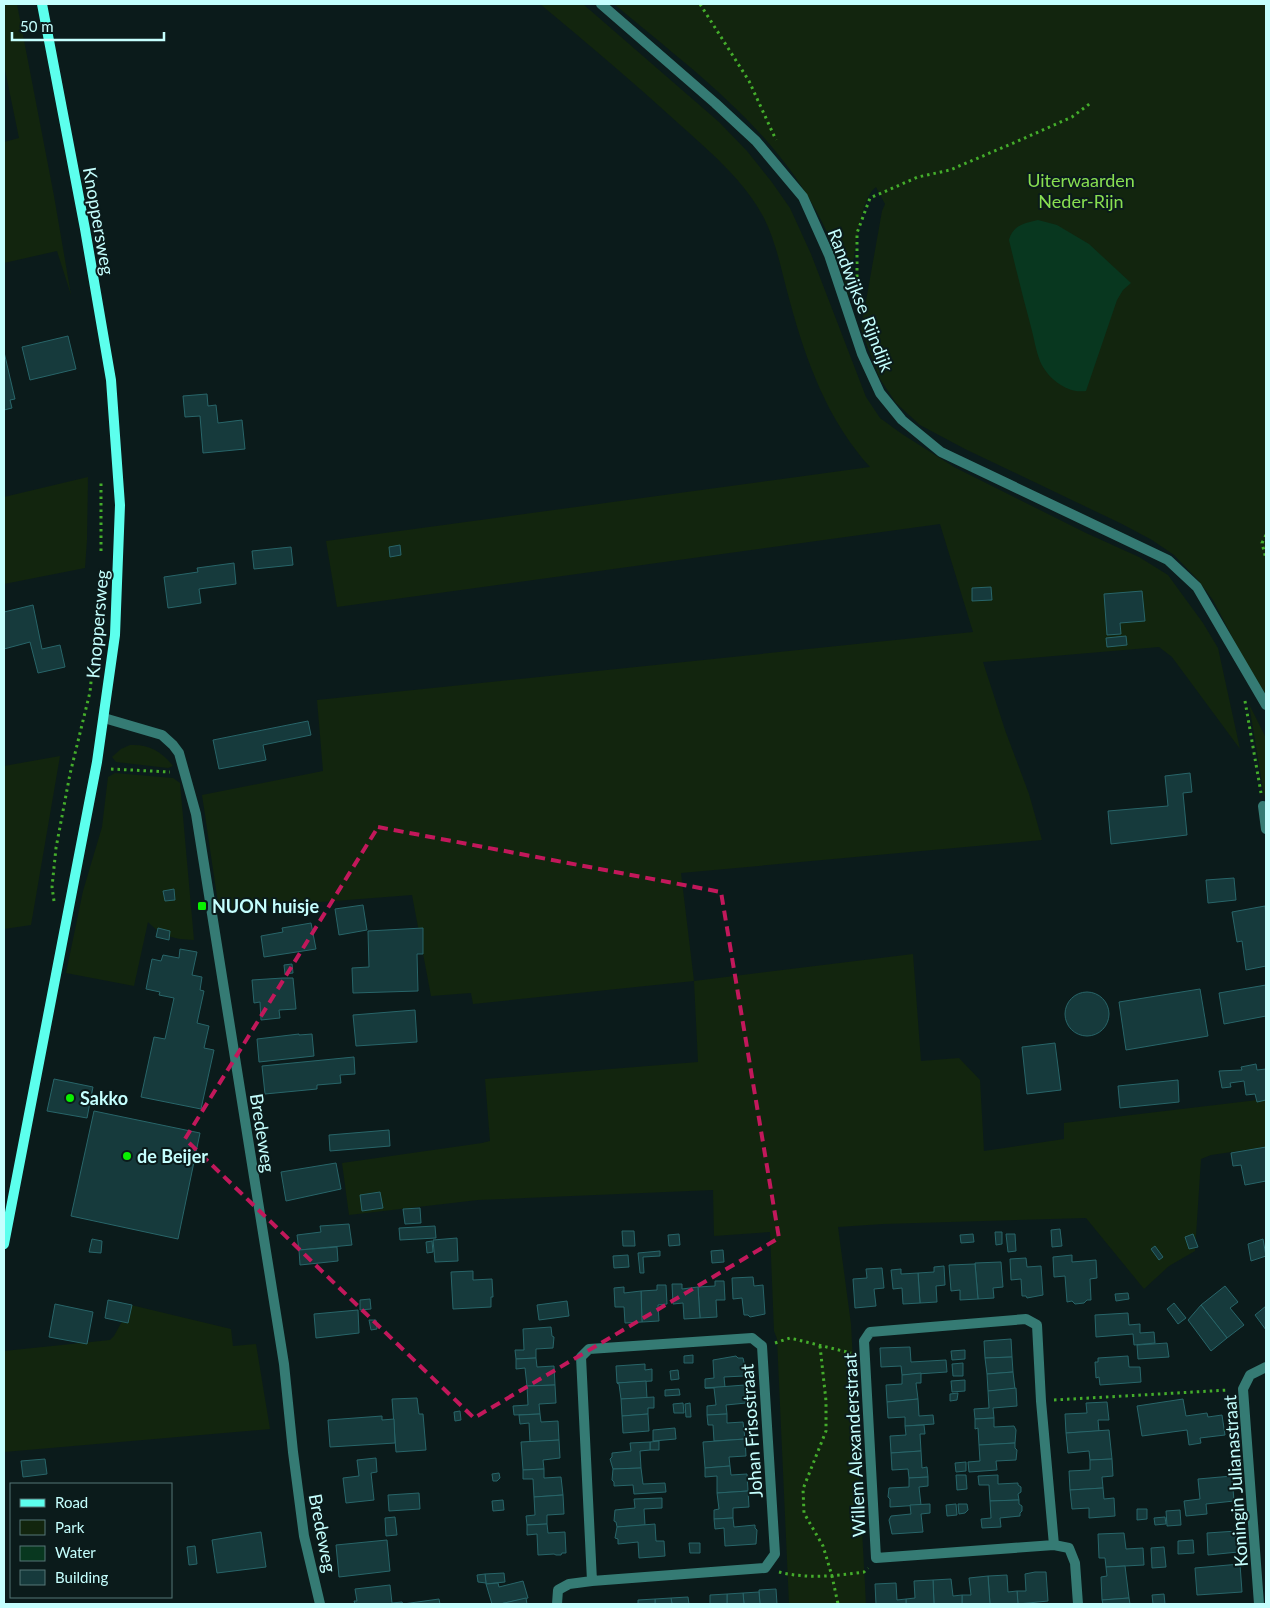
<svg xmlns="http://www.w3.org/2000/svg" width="1270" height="1608" font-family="Lato,sans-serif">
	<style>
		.green { fill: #12250e }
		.water { fill: #08371f }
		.building { fill: #163a3c; stroke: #286569 }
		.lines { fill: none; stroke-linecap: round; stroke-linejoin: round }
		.path { stroke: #44ad2b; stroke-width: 3; stroke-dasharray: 2.5 4; stroke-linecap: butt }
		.minor { stroke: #357b74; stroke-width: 10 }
		.tertiary { stroke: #357b74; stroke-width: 10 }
		.secondary { stroke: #5cffed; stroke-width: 10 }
		.marked { fill: none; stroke: #c2185b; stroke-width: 4; stroke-dasharray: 10 6; stroke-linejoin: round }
		.poi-dot { fill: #09f000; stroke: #0b1b1b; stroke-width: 2 }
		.labels { text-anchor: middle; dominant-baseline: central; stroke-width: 4; stroke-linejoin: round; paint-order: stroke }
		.park-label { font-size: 18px; fill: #88df51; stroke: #0b1b1b }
		.street-label { font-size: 18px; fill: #c5fffe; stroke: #0b1b1b }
		.poi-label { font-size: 18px; font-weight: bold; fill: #c5fffe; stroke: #0b1b1b; text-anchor: start }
	</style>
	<rect width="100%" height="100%" fill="#0b1b1b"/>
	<g class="green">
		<polygon points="4,4 17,4 54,196 71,295 57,251 4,263 4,142 19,138 4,65"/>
		<path d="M540,4H583L719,122L747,151L771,181L790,208L811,254L866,397L880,418L902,434L954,467L1086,533L1139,557L1168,575L1203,623L1218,648L1240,749L1172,657L1159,647L983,662L1005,730L1029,794L1042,840L681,873L694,981L913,954L921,1061L959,1058L980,1080L984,1151L1064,1139V1123L1266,1099V1147L1211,1155L1201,1159L1195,1251L1169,1266L1144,1289L1086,1218L883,1224L838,1227L851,1324L866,1604H789L777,1339L774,1331L770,1232L714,1236L713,1190L478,1200L349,1215L342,1163L482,1143L490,1141L485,1079L698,1062L694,981L473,1004L471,993L431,996L412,895L219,910L202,795L323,771L317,700L973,632L940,524L337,607L326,541L870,467C828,421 806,361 790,302C782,274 777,244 764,218C745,181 709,151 678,123C633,82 587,43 540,4Z"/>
		<path d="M614,4H1266V696L1240,652L1213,600L1198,580L1174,555L1152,540L1122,524L965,449L920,425L896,403L880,379L861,329L882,211L885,204L876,187C857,201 853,272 849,297C841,272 834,245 822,222C776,129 691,69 614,4Z"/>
		<polygon points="88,477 87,540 85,568 4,584 4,497"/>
		<polygon points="1249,704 1266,738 1266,798 1264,795"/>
		<path d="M130,745C149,744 161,751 173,766L168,768L116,762L112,757L121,749Z"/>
		<polygon points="60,756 31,925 4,929 4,766"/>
		<path d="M115,773L173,778L180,783L194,940C174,939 163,937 148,922L134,986L66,973L83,891L102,827L108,777Z"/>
		<polygon points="131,1305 231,1329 233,1346 256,1344 270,1429 4,1452 4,1351 110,1340 114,1336"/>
	</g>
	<path class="water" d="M1038,220L1057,225L1089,244L1131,283L1123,290L1117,300L1086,391C1067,394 1047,378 1040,361C1036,351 1034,338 1031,327C1023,298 1016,269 1009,240C1013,225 1025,223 1038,220Z"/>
	<g class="building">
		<polygon points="68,336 76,369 30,380 22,347"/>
		<polygon points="4,352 15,399 10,400 12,408 4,410"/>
		<polygon points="207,394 208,406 216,405 218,423 242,420 245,449 203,453 200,416 185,417 183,396"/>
		<polygon points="400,545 401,555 390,557 389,547"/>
		<polygon points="291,547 293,565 254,569 252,551"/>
		<polygon points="234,563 236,584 199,589 201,603 168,608 164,577 198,572 197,568"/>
		<polygon points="991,587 992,600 972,601 972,588"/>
		<polygon points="1142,591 1145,621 1120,623 1121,634 1107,635 1104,594"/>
		<polygon points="33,605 42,649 60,645 65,667 38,673 30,642 4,649 4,612"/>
		<polygon points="1126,636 1127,645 1107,647 1106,638"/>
		<polygon points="308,721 311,735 263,745 266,760 219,769 213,740"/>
		<polygon points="1190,773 1192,792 1183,793 1187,835 1111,844 1108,811 1168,806 1165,776"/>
		<polygon points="1234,878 1236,900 1208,903 1206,880"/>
		<polygon points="174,889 175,900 165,901 163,891"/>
		<polygon points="363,905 367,930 339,935 335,909"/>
		<polygon points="1265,906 1266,916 1266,966 1246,970 1242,941 1237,942 1232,912"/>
		<polygon points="311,923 316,949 264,957 261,936 283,932 282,928"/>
		<polygon points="158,928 170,931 169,940 156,937"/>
		<polygon points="423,928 423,954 417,954 418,991 353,993 352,968 369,967 368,931"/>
		<polygon points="180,949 197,952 192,975 202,977 200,990 204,991 197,1023 209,1026 204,1048 214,1050 201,1109 141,1097 154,1037 165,1039 174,998 159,995 160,992 146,989 152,959 161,961 163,955 179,958"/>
		<polygon points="292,964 293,973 285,974 284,965"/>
		<polygon points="283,978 293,978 296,1009 279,1010 280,1018 261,1020 260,1002 254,1003 252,980"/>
		<polygon points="1266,985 1266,1016 1224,1024 1219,993"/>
		<polygon points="1200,989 1208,1036 1126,1050 1119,1002"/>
		<circle cx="1087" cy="1014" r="22"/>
		<polygon points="415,1010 417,1042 356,1046 353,1015"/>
		<polygon points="299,1034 299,1035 312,1034 314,1056 259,1062 257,1039"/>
		<polygon points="1055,1043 1061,1090 1027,1094 1022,1047"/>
		<polygon points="354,1057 355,1074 340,1075 341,1083 317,1085 317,1089 265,1094 262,1066"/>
		<polygon points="1256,1064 1257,1070 1266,1069 1266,1100 1257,1102 1255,1094 1246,1095 1244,1081 1230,1083 1231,1087 1222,1088 1219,1071 1242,1070 1241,1067"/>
		<polygon points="54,1079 93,1087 87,1118 47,1111"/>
		<polygon points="1178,1080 1179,1102 1120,1108 1118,1086"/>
		<polygon points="94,1111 200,1133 178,1239 71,1216"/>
		<polygon points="389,1130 390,1146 330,1151 329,1135"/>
		<polygon points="1266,1147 1266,1181 1245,1185 1241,1165 1233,1166 1231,1153"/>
		<polygon points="336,1163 341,1189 286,1201 281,1172"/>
		<polygon points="380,1192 383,1208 362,1211 360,1195"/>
		<polygon points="420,1208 421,1223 405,1224 403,1209"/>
		<polygon points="349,1224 352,1245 299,1250 297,1235 321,1232 320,1226"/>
		<polygon points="435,1226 436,1238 400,1240 399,1228"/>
		<polygon points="1060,1229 1062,1246 1052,1247 1051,1230"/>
		<polygon points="622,1231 634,1231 635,1246 623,1246"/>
		<polygon points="995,1232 1002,1232 1002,1244 996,1245"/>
		<polygon points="679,1234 680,1245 669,1246 668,1235"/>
		<polygon points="973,1234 974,1242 961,1243 960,1235"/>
		<polygon points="1006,1234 1015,1234 1016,1251 1008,1252"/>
		<polygon points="1193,1234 1198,1247 1189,1249 1185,1237"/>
		<polygon points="457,1238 458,1261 435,1262 433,1240"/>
		<polygon points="92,1239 102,1241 101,1253 89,1252"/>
		<polygon points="1263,1239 1266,1256 1251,1261 1248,1244"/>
		<polygon points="432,1241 433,1252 427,1253 426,1242"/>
		<polygon points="1155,1246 1163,1257 1159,1260 1151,1249"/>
		<polygon points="337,1247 338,1261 300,1265 299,1250"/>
		<polygon points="723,1250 724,1262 712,1263 711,1251"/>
		<polygon points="660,1251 660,1256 643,1257 644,1273 640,1273 638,1253"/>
		<polygon points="628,1255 629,1267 614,1268 613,1256"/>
		<polygon points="1072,1255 1072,1262 1096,1260 1097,1278 1090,1279 1091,1300 1087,1300 1084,1303 1075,1304 1072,1301 1067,1302 1065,1276 1054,1277 1053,1257"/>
		<polygon points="1026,1258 1027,1267 1041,1266 1043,1295 1027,1298 1026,1296 1022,1296 1021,1279 1011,1280 1010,1259"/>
		<polygon points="1001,1262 1003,1287 993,1288 994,1298 978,1299 975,1263"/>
		<polygon points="975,1264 978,1299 960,1300 960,1290 951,1291 949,1265"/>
		<polygon points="944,1266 945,1285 936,1286 937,1302 920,1303 918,1273 934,1272 934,1267"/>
		<polygon points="882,1268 884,1288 874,1289 876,1306 855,1308 853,1279 867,1278 866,1269"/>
		<polygon points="901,1269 901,1274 918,1273 920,1303 903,1304 902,1288 893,1289 891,1270"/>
		<polygon points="473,1271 473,1280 492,1279 493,1297 491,1297 491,1307 453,1309 451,1272"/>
		<polygon points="753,1277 754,1286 763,1285 765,1314 750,1317 748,1315 744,1315 742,1298 733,1299 732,1278"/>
		<polygon points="715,1281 724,1281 725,1300 716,1300 717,1317 700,1318 698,1287 715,1286"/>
		<polygon points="672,1284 682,1284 682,1289 698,1287 700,1318 684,1319 683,1303 673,1304"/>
		<polygon points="657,1285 666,1285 667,1304 658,1305 659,1321 642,1322 641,1291 657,1290"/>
		<polygon points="1225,1286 1238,1302 1230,1308 1244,1325 1227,1338 1201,1305"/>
		<polygon points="624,1287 624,1293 641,1291 642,1322 625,1323 624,1307 615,1307 614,1288"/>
		<polygon points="1128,1293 1129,1299 1116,1301 1115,1294"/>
		<polygon points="370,1299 371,1309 360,1310 360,1300"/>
		<polygon points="108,1300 132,1305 128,1323 105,1318"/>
		<polygon points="567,1301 569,1316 539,1320 537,1305"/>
		<polygon points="1174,1303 1186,1318 1178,1324 1167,1309"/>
		<polygon points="55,1304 93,1312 87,1344 49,1337"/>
		<polygon points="1201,1305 1227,1338 1211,1351 1188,1320"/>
		<polygon points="1266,1306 1266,1330 1255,1315"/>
		<polygon points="358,1310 359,1333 316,1338 314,1314"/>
		<polygon points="1128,1313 1129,1325 1140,1324 1140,1333 1154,1332 1155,1343 1134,1345 1133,1334 1096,1337 1095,1315"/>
		<polygon points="369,1320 376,1320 377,1329 371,1330"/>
		<polygon points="551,1327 552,1336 554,1337 553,1348 536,1349 536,1358 516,1359 515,1350 524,1350 523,1329"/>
		<polygon points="1011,1339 1012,1357 985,1358 984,1341"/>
		<polygon points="1167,1343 1169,1357 1138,1359 1137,1345"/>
		<polygon points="910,1347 911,1362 946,1360 947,1372 902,1375 901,1366 881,1367 880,1348"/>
		<polygon points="965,1350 965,1359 952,1360 951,1351"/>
		<polygon points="693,1355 693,1363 684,1363 684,1356"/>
		<polygon points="736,1356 738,1358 743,1358 746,1371 744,1376 724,1377 725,1387 705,1388 705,1379 714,1378 713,1360"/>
		<polygon points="1128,1356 1129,1367 1140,1367 1141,1382 1100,1385 1099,1377 1096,1378 1095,1362 1098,1362 1098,1358"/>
		<polygon points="1012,1357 1013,1372 987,1374 985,1358"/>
		<polygon points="536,1358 537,1367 554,1366 555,1385 527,1386 525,1368 516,1369 516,1359"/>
		<polygon points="963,1363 963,1376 953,1376 952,1364"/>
		<polygon points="645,1364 645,1370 652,1369 652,1381 617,1383 616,1366"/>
		<polygon points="678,1370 679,1379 671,1380 670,1371"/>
		<polygon points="1013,1372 1015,1389 988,1391 987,1374"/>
		<polygon points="921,1373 921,1383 916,1383 918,1399 887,1402 886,1385 902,1384 902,1375"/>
		<polygon points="965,1380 965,1391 952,1392 951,1381"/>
		<polygon points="646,1381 647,1398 621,1399 619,1384 617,1383"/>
		<polygon points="555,1385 556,1403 539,1404 540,1414 514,1415 513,1406 528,1405 527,1386"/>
		<polygon points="745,1385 746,1393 748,1394 746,1403 726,1405 727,1414 707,1415 707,1406 716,1405 714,1388 705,1388"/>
		<polygon points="1016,1388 1017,1406 993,1408 994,1418 975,1419 974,1409 989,1408 988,1391"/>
		<polygon points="679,1389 680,1395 665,1396 665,1390"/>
		<polygon points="958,1393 957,1400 950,1401 950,1394"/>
		<polygon points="654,1397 654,1408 648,1408 648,1414 622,1416 621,1399"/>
		<polygon points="417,1398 419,1414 423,1414 426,1450 396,1452 392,1399"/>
		<polygon points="918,1399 919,1416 933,1415 934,1424 905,1426 905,1417 888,1418 887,1402"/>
		<polygon points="1183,1399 1186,1416 1207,1413 1208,1417 1222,1415 1225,1435 1200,1438 1201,1443 1189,1445 1187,1430 1142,1436 1137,1406"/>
		<polygon points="1107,1402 1109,1420 1098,1420 1099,1431 1066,1433 1065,1414 1087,1413 1086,1403"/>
		<polygon points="683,1403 684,1413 674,1413 673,1404"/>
		<polygon points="690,1403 691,1417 686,1417 685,1404"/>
		<polygon points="460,1411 461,1420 455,1421 454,1412"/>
		<polygon points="540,1414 541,1422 558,1421 559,1440 530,1442 529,1423 520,1424 519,1415"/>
		<polygon points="648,1414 649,1431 623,1433 622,1416"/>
		<polygon points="727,1414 727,1423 743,1422 745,1439 714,1441 713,1425 708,1425 707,1415"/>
		<polygon points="382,1416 382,1420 394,1419 395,1443 330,1447 328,1420"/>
		<polygon points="994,1418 994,1427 1014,1426 1016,1430 1015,1443 979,1445 978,1428 975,1429 975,1419"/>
		<polygon points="924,1425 925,1434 920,1434 921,1451 891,1453 890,1436 906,1435 905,1426"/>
		<polygon points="675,1428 676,1439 653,1441 653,1430"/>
		<polygon points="1109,1430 1112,1459 1090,1460 1089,1451 1068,1453 1066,1433"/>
		<polygon points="745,1439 746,1456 729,1457 730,1466 705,1468 703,1442"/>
		<polygon points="559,1440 560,1458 543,1460 544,1469 523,1470 521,1442"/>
		<polygon points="659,1441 659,1450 650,1450 650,1442"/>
		<polygon points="650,1442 650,1450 640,1451 641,1468 613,1469 610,1459 612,1457 612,1453 631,1451 630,1443"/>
		<polygon points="1015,1443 1015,1448 1017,1450 1016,1460 996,1461 997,1470 969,1472 968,1462 980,1461 979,1445"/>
		<polygon points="921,1451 922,1468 927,1467 928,1477 909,1478 908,1469 892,1470 891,1453"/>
		<polygon points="376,1458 377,1472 371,1473 374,1500 346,1503 343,1478 359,1476 357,1460"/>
		<polygon points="45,1459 47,1474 23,1477 21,1461"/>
		<polygon points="1112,1459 1113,1476 1102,1477 1103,1488 1070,1490 1069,1471 1090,1470 1090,1460"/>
		<polygon points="966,1462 966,1471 956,1472 955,1463"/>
		<polygon points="730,1466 731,1475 747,1474 748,1491 717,1493 717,1476 705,1477 705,1468"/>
		<polygon points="641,1468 643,1484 665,1483 666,1492 634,1494 633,1485 614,1486 614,1482 612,1480 613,1469"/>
		<polygon points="544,1469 544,1478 561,1477 563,1495 534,1497 533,1479 523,1479 523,1470"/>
		<polygon points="499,1473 500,1478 497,1481 493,1481 492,1474"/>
		<polygon points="956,1475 966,1475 967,1489 957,1490"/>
		<polygon points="998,1475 998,1484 1018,1483 1018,1485 1021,1487 1021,1492 1018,1494 1019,1500 990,1501 989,1485 979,1485 978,1476"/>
		<polygon points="1232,1476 1234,1501 1206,1504 1207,1514 1186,1516 1184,1501 1200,1499 1198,1479"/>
		<polygon points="928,1477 928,1486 919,1487 921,1505 890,1507 890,1499 888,1497 889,1488 909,1487 909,1478"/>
		<polygon points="1103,1488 1104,1499 1114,1498 1115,1516 1089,1518 1089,1508 1072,1509 1070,1490"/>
		<polygon points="748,1491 749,1507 733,1508 733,1518 714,1519 714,1510 719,1509 717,1493"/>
		<polygon points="419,1493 420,1509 389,1511 388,1495"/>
		<polygon points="563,1495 564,1514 547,1515 547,1524 527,1525 526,1516 535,1515 534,1497"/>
		<polygon points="662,1498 662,1508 644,1509 645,1525 617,1527 616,1522 614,1521 615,1510 635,1508 634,1499"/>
		<polygon points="503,1500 504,1510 493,1511 492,1501"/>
		<polygon points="1019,1500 1019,1504 1022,1506 1022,1511 1020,1513 1020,1516 1000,1518 1001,1527 982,1528 981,1519 991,1518 990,1501"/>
		<polygon points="930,1504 930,1513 921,1514 923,1532 892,1534 889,1520 891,1516 911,1514 910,1505"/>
		<polygon points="956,1504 957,1515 947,1516 946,1505"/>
		<polygon points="958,1504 967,1504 968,1510 965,1513 959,1514"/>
		<polygon points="1137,1509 1147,1509 1147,1519 1137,1520"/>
		<polygon points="1180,1510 1181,1525 1167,1526 1166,1511"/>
		<polygon points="395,1517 397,1535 386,1536 385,1518"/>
		<polygon points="1165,1517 1166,1524 1155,1525 1154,1518"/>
		<polygon points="733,1518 734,1527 755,1525 755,1528 757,1530 756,1544 725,1546 724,1528 715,1529 714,1519"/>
		<polygon points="547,1524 548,1533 565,1532 566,1553 562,1553 561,1555 556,1555 554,1554 538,1555 537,1534 527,1535 527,1525"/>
		<polygon points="655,1524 656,1541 664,1541 665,1556 639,1558 638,1542 618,1544 618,1539 615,1538 617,1527"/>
		<polygon points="1237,1531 1238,1552 1208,1555 1207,1533"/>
		<polygon points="261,1532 266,1567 217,1573 212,1540"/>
		<polygon points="1124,1533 1126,1549 1143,1548 1144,1565 1106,1567 1105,1558 1099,1558 1098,1534"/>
		<polygon points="387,1540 390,1571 339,1577 336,1545"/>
		<polygon points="1193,1540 1194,1553 1178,1554 1178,1541"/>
		<polygon points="689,1543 700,1543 700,1553 690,1553"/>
		<polygon points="195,1546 197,1564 189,1565 187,1547"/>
		<polygon points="1164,1547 1166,1567 1152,1568 1151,1548"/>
		<polygon points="1240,1564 1242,1592 1197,1595 1195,1568"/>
		<polygon points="1125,1566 1129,1598 1102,1600 1101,1577 1107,1576 1106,1567"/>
		<polygon points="1035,1572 1046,1572 1048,1601 1018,1604 1017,1591 1026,1591 1025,1574"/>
		<polygon points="504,1573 505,1582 486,1584 485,1574"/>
		<polygon points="485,1574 486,1583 478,1582 477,1575"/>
		<polygon points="1007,1575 1008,1592 1017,1591 1018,1604 990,1604 988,1576"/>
		<polygon points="988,1576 990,1604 962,1604 962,1595 971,1595 969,1578"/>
		<polygon points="951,1579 953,1596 962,1595 962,1604 934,1604 933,1580"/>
		<polygon points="933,1580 934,1604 906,1604 906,1599 915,1598 914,1581"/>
		<polygon points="523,1581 528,1598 500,1604 492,1604 486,1584 498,1583 499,1587"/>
		<polygon points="896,1583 897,1600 906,1599 906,1604 876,1604 875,1584"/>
		<polygon points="390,1585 392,1603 402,1602 403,1604 355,1604 354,1601 357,1601 355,1589"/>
		<polygon points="776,1589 777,1604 760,1604 759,1590"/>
		<polygon points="759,1592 760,1604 744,1604 743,1593"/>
		<polygon points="743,1593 744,1604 727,1604 727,1594"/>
		<polygon points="727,1594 727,1604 710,1604 710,1595"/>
		<polygon points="1164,1594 1165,1604 1153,1604 1152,1595"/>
		<polygon points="688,1597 689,1604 672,1604 671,1598"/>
		<polygon points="526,1598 527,1604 500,1604"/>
		<polygon points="671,1598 672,1604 655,1604 655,1599"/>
		<polygon points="1129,1598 1130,1604 1103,1604 1102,1600"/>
		<polygon points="439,1599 440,1604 403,1604"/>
		<polygon points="655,1599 655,1604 638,1604 638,1600"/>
	</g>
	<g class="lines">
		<g class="path">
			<polyline points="700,4 749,81 776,140"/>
			<polyline points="857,290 857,233 870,198 918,177 950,170 1018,141 1072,117 1092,102"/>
			<polyline points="1266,535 1262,543 1266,559"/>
			<polyline points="101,551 101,482"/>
			<polyline points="1245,701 1261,793"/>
			<polyline points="111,769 170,772"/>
			<polyline points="54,901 52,887 56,848 70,774 90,692 99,602"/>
			<polyline points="775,1343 790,1338 851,1353"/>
			<polyline points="820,1346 826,1401 826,1431 803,1489 804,1513 823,1546 832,1576 838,1604"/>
			<polyline points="1054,1400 1228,1390"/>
			<path d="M779,1572C806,1579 836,1576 864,1572L868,1568"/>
		</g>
		<g class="minor">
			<polyline points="104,718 162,735 173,745 179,753 196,814 284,1364 293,1452 304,1536 320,1604"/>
			<polyline points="1263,806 1266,829"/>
			<polyline points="1054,1545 1041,1401 1037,1325 1026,1319 870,1332 864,1341 876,1558 1054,1545 1069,1548 1075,1563 1078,1604"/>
			<polyline points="557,1604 558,1590 569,1584 592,1581 765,1568 775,1554 762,1346 752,1338 589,1349 581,1357 592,1581"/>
			<polyline points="1259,1604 1243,1389 1250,1375 1266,1367"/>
		</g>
		<polyline class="tertiary" points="601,4 715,103 756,141 803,197 829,255 862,354 880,393 902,420 941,452 1168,560 1197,587 1266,705"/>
		<polyline class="secondary" points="4,1244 97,762 115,635 120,505 111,380 85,229 42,4"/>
	</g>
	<path class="marked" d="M378,827L721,892L779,1238L474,1418L185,1139Z"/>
	<g class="poi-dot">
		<rect x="197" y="901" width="10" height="10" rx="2.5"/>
		<circle cx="70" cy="1098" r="5"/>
		<circle cx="127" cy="1156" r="5"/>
	</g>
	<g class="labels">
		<g class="park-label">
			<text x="1081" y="180">Uiterwaarden<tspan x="1081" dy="21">Neder-Rijn</tspan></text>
		</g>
		<g class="street-label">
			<text transform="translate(99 221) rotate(80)">Knoppersweg</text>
			<text transform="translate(861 300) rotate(69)">Randwijkse Rijndijk</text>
			<text transform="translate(97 624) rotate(-85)">Knoppersweg</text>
			<text transform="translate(263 1133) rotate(81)">Bredeweg</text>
			<text transform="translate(751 1431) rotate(-94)">Johan Frisostraat</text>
			<text transform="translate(854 1445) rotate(-93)">Willem Alexanderstraat</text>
			<text transform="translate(1235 1481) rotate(-94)">Koningin Julianastraat</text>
			<text transform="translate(323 1533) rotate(79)">Bredeweg</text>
		</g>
		<g class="poi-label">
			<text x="212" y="906">NUON huisje</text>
			<text x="80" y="1098">Sakko</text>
			<text x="137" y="1156">de Beijer</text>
		</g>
	</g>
	<rect width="1270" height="1608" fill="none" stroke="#c5fffe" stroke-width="10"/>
	<rect x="10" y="1483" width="162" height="115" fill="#0b1b1b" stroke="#557676"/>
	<rect x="20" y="1499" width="25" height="8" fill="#5cffed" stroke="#557676"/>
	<text x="55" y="1508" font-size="15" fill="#c5fffe">Road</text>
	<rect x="20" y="1520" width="25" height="15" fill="#12250e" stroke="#557676"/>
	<text x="55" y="1533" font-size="15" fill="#c5fffe">Park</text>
	<rect x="20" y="1546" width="25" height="15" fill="#08371f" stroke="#557676"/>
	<text x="55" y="1558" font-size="15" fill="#c5fffe">Water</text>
	<rect x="20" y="1570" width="25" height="15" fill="#163a3c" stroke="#557676"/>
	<text x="55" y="1583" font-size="15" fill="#c5fffe">Building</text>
	<path d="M12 32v8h152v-8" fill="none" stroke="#c5fffe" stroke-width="2.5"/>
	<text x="20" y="32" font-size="15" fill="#c5fffe" stroke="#0b1b1b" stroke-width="4" paint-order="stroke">50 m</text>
</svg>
